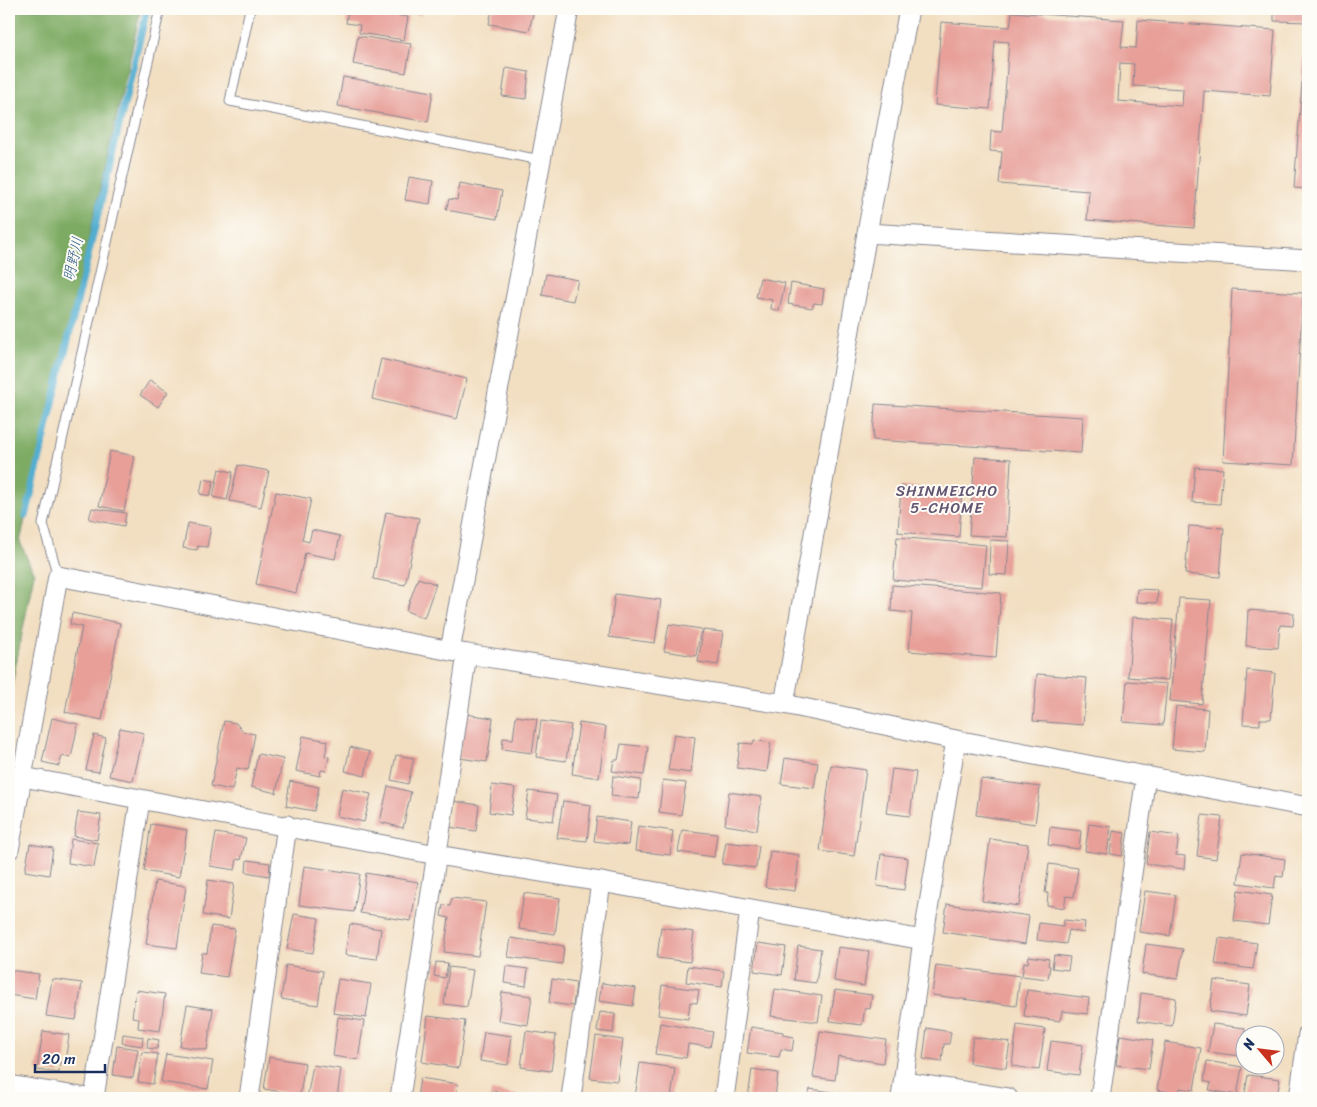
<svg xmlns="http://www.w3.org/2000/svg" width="1317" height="1107" font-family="Sriracha,'Klee One',sans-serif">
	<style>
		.forest { fill: #7eab63; stroke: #4c6d60 }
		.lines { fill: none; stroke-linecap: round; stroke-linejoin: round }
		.stream { stroke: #52aed0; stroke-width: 7 }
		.building { fill: #e79f98; fill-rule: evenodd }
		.service-casing { stroke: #86868f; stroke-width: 11 }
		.minor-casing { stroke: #86868f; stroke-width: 21 }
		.service { stroke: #fff; stroke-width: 9 }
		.minor { stroke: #fff; stroke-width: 19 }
		.labels { text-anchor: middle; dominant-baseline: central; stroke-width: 4; stroke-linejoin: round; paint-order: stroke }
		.water-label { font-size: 15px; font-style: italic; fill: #2e5b86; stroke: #fdfcf7 }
		.neighbourhood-label { font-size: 15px; letter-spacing: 1px; fill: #625672; stroke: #fdfcf7 }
	</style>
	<rect width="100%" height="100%" fill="#fdfcf7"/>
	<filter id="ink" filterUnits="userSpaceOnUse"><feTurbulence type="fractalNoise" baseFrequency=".02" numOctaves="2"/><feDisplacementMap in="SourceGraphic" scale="10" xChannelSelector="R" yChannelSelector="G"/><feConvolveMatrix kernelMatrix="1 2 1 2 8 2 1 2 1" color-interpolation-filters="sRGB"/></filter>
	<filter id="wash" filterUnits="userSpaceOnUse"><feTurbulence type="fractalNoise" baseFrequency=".0096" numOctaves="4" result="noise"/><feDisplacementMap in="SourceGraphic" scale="20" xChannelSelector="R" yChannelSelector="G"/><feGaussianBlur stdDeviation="1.12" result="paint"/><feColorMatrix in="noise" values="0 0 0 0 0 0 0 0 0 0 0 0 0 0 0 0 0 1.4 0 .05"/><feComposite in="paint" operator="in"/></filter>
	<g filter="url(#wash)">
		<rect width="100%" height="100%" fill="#f2dec0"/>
		<polygon class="forest" points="9,9 141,9 20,542 34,574 9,699"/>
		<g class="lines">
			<polyline class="stream" points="26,516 147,9"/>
		</g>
		<g id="blocks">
			<g class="building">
				<polygon points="388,9 422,9 421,15"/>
				<polygon points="492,9 534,9 529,31 489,24"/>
				<polygon points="1274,9 1308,9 1308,22 1274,21"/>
				<polygon points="363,10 408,17 404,40 359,33 360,25 346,23 348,11 362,13"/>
				<path d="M1012,12L1124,20L1121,47L1136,48L1138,20L1275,30L1270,96L1204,91L1194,228L1087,220L1089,191L999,184L1002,152L990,151L991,131L1002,132L1009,42L995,41L990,109L935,105L941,22L1010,27ZM1120,63L1134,64L1133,86L1183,89L1182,106L1118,101Z"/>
				<polygon points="1306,30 1308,30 1308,189 1294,188"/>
				<polygon points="358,36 411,44 406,73 353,64"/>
				<polygon points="506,68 529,72 526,99 502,96"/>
				<polygon points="343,77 433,92 428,122 338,106"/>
				<polygon points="409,177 433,181 430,204 405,200"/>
				<polygon points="460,183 502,191 497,219 446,210 449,199 457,200"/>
				<polygon points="546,274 578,280 573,301 542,295"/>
				<polygon points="760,278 785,283 779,311 771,309 772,300 756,297"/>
				<polygon points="791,283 824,289 822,304 814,303 812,308 788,304"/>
				<polygon points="1232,289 1303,293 1293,465 1223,461"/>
				<polygon points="381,359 467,379 457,419 372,399"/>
				<polygon points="150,380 168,392 158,407 140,395"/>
				<polygon points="875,404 1083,417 1081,453 873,440"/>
				<polygon points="110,451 135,456 124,511 99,506"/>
				<polygon points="975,457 1011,459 1007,537 969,535"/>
				<polygon points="238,465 269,471 261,507 230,501"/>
				<polygon points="1195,467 1223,469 1220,504 1192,502"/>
				<polygon points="219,469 233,472 227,500 213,497"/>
				<polygon points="203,479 214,481 210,496 200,494"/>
				<polygon points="901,486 962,491 959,537 898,532"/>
				<polygon points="276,492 311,499 302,540 309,542 312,530 340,536 335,559 305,553 296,593 256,584"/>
				<polygon points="92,508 126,513 124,526 89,519"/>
				<polygon points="386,512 419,518 405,585 373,579"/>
				<polygon points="188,523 211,527 207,547 198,546 197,550 183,548"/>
				<polygon points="1189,526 1224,528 1220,577 1185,574"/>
				<polygon points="897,537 986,545 982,587 893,580"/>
				<polygon points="990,540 1009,541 1007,575 989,574"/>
				<polygon points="418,578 436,584 424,618 406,611"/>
				<polygon points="892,585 1001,593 996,658 909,651 912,613 891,611"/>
				<polygon points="1137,589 1158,590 1157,603 1136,602"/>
				<polygon points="615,594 661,600 655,643 609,637"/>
				<polygon points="1179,598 1211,600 1202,704 1170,701"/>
				<polygon points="1248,610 1294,613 1293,626 1280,625 1278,648 1246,646"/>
				<polygon points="72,613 120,623 102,720 65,712 82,627 70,624"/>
				<polygon points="1133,617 1173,620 1168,680 1128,677"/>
				<polygon points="669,624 701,629 696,656 664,651"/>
				<polygon points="703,630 723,632 718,665 698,662"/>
				<polygon points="1247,670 1275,673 1271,719 1260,719 1260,725 1243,724"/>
				<polygon points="1037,674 1087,678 1083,725 1033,721"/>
				<polygon points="1127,681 1167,684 1163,725 1123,722"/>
				<polygon points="1176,706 1208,709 1205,752 1172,749"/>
				<polygon points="465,714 493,718 487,762 459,758"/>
				<polygon points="516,716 537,719 532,753 502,749 503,738 513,739"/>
				<polygon points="52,718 78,724 71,758 62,756 59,766 42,762"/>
				<polygon points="224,721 236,723 243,732 255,734 248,770 237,768 232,790 211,786"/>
				<polygon points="541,721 571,725 566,761 536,757"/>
				<polygon points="579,723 606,727 599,778 572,774"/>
				<polygon points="120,728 144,733 133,781 109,776"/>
				<polygon points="674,734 695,737 691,773 668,770"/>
				<polygon points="94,735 106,738 99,772 86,770"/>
				<polygon points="303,736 328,741 325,756 329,757 326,771 321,770 320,776 296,771"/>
				<polygon points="754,740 771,743 767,772 737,768 740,743 753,744"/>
				<polygon points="621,744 648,747 644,775 612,771 614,760 618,760"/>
				<polygon points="350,747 370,752 365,776 345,771"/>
				<polygon points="258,754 283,759 276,793 251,787"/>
				<polygon points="396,755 414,758 408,784 391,780"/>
				<polygon points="785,758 818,763 814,788 781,784"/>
				<polygon points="831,765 866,770 854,856 820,851"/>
				<polygon points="892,769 916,772 910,816 886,813"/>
				<polygon points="613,776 641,780 639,799 611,796"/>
				<polygon points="981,779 1040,787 1035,824 976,815"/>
				<polygon points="663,780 686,783 681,815 659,812"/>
				<polygon points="290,781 319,787 314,811 286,806"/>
				<polygon points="492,785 515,788 511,815 489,812"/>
				<polygon points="388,786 411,792 403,828 380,822"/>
				<polygon points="342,788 371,794 364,822 337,816"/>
				<polygon points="529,791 557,795 553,821 525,818"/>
				<polygon points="729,792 762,797 757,830 725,825"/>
				<polygon points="453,801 479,805 476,831 449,827"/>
				<polygon points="563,801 591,805 587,841 557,838"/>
				<polygon points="78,812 101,815 97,840 74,836"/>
				<polygon points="1202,815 1222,817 1216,859 1197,856"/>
				<polygon points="597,817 631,822 628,845 594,841"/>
				<polygon points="151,824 187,830 179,877 144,871"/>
				<polygon points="1089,824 1111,827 1107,854 1085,851"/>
				<polygon points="638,826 673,831 670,855 635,851"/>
				<polygon points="1050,827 1081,831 1079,849 1048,845"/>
				<polygon points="682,830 717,834 714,857 678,852"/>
				<polygon points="1113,831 1125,833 1122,856 1110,854"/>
				<polygon points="1150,832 1179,836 1176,855 1185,856 1184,869 1146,864"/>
				<polygon points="216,833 246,838 241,860 237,859 235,870 210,866"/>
				<polygon points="71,839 98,843 94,867 68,863"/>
				<polygon points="990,839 1028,844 1019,906 982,901"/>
				<polygon points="726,842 759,846 756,868 722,864"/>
				<polygon points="30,844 53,848 49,875 25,871"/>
				<polygon points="770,851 799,855 795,891 765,887"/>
				<polygon points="1242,853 1285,859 1283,877 1276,876 1274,888 1238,883"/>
				<polygon points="881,854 908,858 904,890 877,886"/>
				<polygon points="247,860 270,863 269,876 246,872"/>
				<polygon points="1049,864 1078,868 1074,897 1066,896 1064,908 1047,905 1048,893 1045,893"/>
				<polygon points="304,866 360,874 354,912 299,905"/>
				<polygon points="366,873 418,882 411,921 360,913"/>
				<polygon points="208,880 234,884 229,919 203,915"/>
				<polygon points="155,881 186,886 177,948 146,944"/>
				<polygon points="1238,890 1272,895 1268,925 1234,921"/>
				<polygon points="1145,891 1176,895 1170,936 1139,932"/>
				<polygon points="524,893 560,898 555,934 519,929"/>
				<polygon points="452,898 486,902 478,956 444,952 449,918 441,916 443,905 450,906"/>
				<polygon points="947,904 1029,916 1025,944 943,932"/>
				<polygon points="294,914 319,918 313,953 287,949"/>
				<polygon points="1064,920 1085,922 1084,933 1069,930 1066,944 1037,940 1039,923 1063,926"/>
				<polygon points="350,924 381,929 377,959 345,955"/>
				<polygon points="211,926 235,929 227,977 199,973 202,953 207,953"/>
				<polygon points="661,927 694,932 690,962 657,958"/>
				<polygon points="511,938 564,946 562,964 508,957"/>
				<polygon points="1219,938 1257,943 1253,969 1215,964"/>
				<polygon points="758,943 786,947 782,975 754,971"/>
				<polygon points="1146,944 1183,949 1178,979 1142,974"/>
				<polygon points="798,946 821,949 816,983 794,980"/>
				<polygon points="838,947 869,951 864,986 834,981"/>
				<polygon points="1054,955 1070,957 1068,970 1052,968"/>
				<polygon points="1029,956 1049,959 1048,965 1050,966 1048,979 1022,976 1024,962 1028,963"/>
				<polygon points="436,962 448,963 445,978 434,976"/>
				<polygon points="286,965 323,971 318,1005 281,999"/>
				<polygon points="936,965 1020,976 1016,1006 932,995"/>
				<polygon points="506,966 528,969 526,986 504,983"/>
				<polygon points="688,966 724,971 722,987 686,982"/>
				<polygon points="449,967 473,970 467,1007 444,1004"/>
				<polygon points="9,970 39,974 35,999 9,995"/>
				<polygon points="52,979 82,983 76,1020 46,1016"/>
				<polygon points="338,979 371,984 366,1018 333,1013"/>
				<polygon points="552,979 576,983 573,1006 549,1003"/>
				<polygon points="1214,980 1250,985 1246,1016 1210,1011"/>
				<polygon points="602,983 636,988 633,1006 599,1001"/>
				<polygon points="662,985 699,990 697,1003 690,1002 688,1019 658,1015"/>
				<polygon points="775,989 822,996 818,1022 771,1016"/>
				<polygon points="136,990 165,994 160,1031 138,1028 139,1018 132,1017"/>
				<polygon points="835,990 872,995 870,1009 865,1008 862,1025 830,1021"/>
				<polygon points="1027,990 1089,998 1087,1014 1062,1011 1060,1021 1024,1016"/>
				<polygon points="502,992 532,996 528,1025 498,1020"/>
				<polygon points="1141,993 1176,998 1172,1026 1138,1021"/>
				<polygon points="187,1005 213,1009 207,1050 180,1046"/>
				<polygon points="600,1012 615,1014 613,1033 597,1031"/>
				<polygon points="428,1016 465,1021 459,1068 422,1062"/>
				<polygon points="338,1017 364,1021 358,1060 333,1056"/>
				<polygon points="660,1023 713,1032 710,1047 688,1044 686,1058 655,1054"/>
				<polygon points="1213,1024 1245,1028 1241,1056 1208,1052"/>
				<polygon points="1017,1025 1045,1029 1039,1070 1012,1066"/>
				<polygon points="751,1027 783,1032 783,1035 794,1037 792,1051 781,1049 779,1057 747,1053"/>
				<polygon points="927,1028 951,1032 949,1044 944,1044 942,1062 923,1059"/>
				<polygon points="43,1031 69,1035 65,1063 60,1062 59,1073 37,1070"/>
				<polygon points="526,1031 556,1035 551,1071 521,1067"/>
				<polygon points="820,1031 886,1040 883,1063 838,1056 835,1080 813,1077"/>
				<polygon points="484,1032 512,1036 508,1065 480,1061"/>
				<polygon points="123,1034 143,1037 142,1046 122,1043"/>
				<polygon points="1120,1035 1153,1040 1149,1069 1116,1065"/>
				<polygon points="596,1036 623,1040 617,1081 590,1078"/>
				<polygon points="973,1037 1010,1042 1006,1068 969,1063"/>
				<polygon points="148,1038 159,1040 157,1049 147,1048"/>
				<polygon points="1051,1041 1083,1045 1079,1075 1047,1071"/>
				<polygon points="1165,1042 1201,1048 1194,1090 1180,1088 1179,1094 1157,1090"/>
				<polygon points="117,1046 138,1049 133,1078 113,1075"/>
				<polygon points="142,1052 158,1054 153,1084 138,1082"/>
				<polygon points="166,1054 213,1061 208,1089 161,1082"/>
				<polygon points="269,1057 305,1063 300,1095 264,1089"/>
				<polygon points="1207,1061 1242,1067 1237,1095 1209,1090 1211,1083 1204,1081"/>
				<polygon points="640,1063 675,1068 671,1098 635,1098"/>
				<polygon points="313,1065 341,1069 337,1098 307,1098"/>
				<polygon points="752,1069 778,1073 775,1098 748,1098"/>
				<polygon points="1248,1075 1280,1079 1277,1098 1244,1098"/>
				<polygon points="420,1078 458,1084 456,1098 417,1098"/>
				<polygon points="810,1089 853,1095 853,1098 808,1098"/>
				<polygon points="491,1091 519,1095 518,1098 490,1098"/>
			</g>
		</g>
	</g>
	<g filter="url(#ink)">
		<use href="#blocks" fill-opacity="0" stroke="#86868f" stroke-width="1"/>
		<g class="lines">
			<g class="service-casing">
				<g id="service">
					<polyline points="250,9 230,101 541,160"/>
					<polyline points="58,576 43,524 160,9"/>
				</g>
			</g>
			<g class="minor-casing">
				<g id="minor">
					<polyline points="867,233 1308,260"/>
					<polyline points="450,651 569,9"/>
					<polyline points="784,704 867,233 909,9"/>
					<polyline points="23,777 437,855 601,882 923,940"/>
					<polyline points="9,850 58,576 467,654 784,704 956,740 1308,807"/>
					<polyline points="904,1082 1008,1098"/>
					<polyline points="9,1085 88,1098"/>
					<polyline points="94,1098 140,800"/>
					<polyline points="249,1098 287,825"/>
					<polyline points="400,1098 467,654"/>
					<polyline points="571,1098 601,882"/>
					<polyline points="724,1098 750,910"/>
					<polyline points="901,1098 923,940 956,740"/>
					<polyline points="1100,1098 1146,776"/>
					<polyline points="1299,1098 1308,1034"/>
				</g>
			</g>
			<use href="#service" class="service"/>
			<use href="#minor" class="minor"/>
		</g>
	</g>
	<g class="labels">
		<g class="water-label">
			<text transform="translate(73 259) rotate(-77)">明野川</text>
		</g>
		<g class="neighbourhood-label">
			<text x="947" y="491">SHINMEICHO<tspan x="947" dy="17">5-CHOME</tspan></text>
		</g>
	</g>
	<rect width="1317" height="1107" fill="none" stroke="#fdfcf7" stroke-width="30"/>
	<g transform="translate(1260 1050) rotate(298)"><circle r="24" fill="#fdfcf7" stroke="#a3aaba"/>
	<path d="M0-4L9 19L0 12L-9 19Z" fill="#c8321e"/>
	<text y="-8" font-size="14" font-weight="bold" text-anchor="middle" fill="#1b2f5e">N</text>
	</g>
	<path d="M35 1064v8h70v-8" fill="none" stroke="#1b2f5e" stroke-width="2.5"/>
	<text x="42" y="1064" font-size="15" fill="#1b2f5e" stroke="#fdfcf7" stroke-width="4" paint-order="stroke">20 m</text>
</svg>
